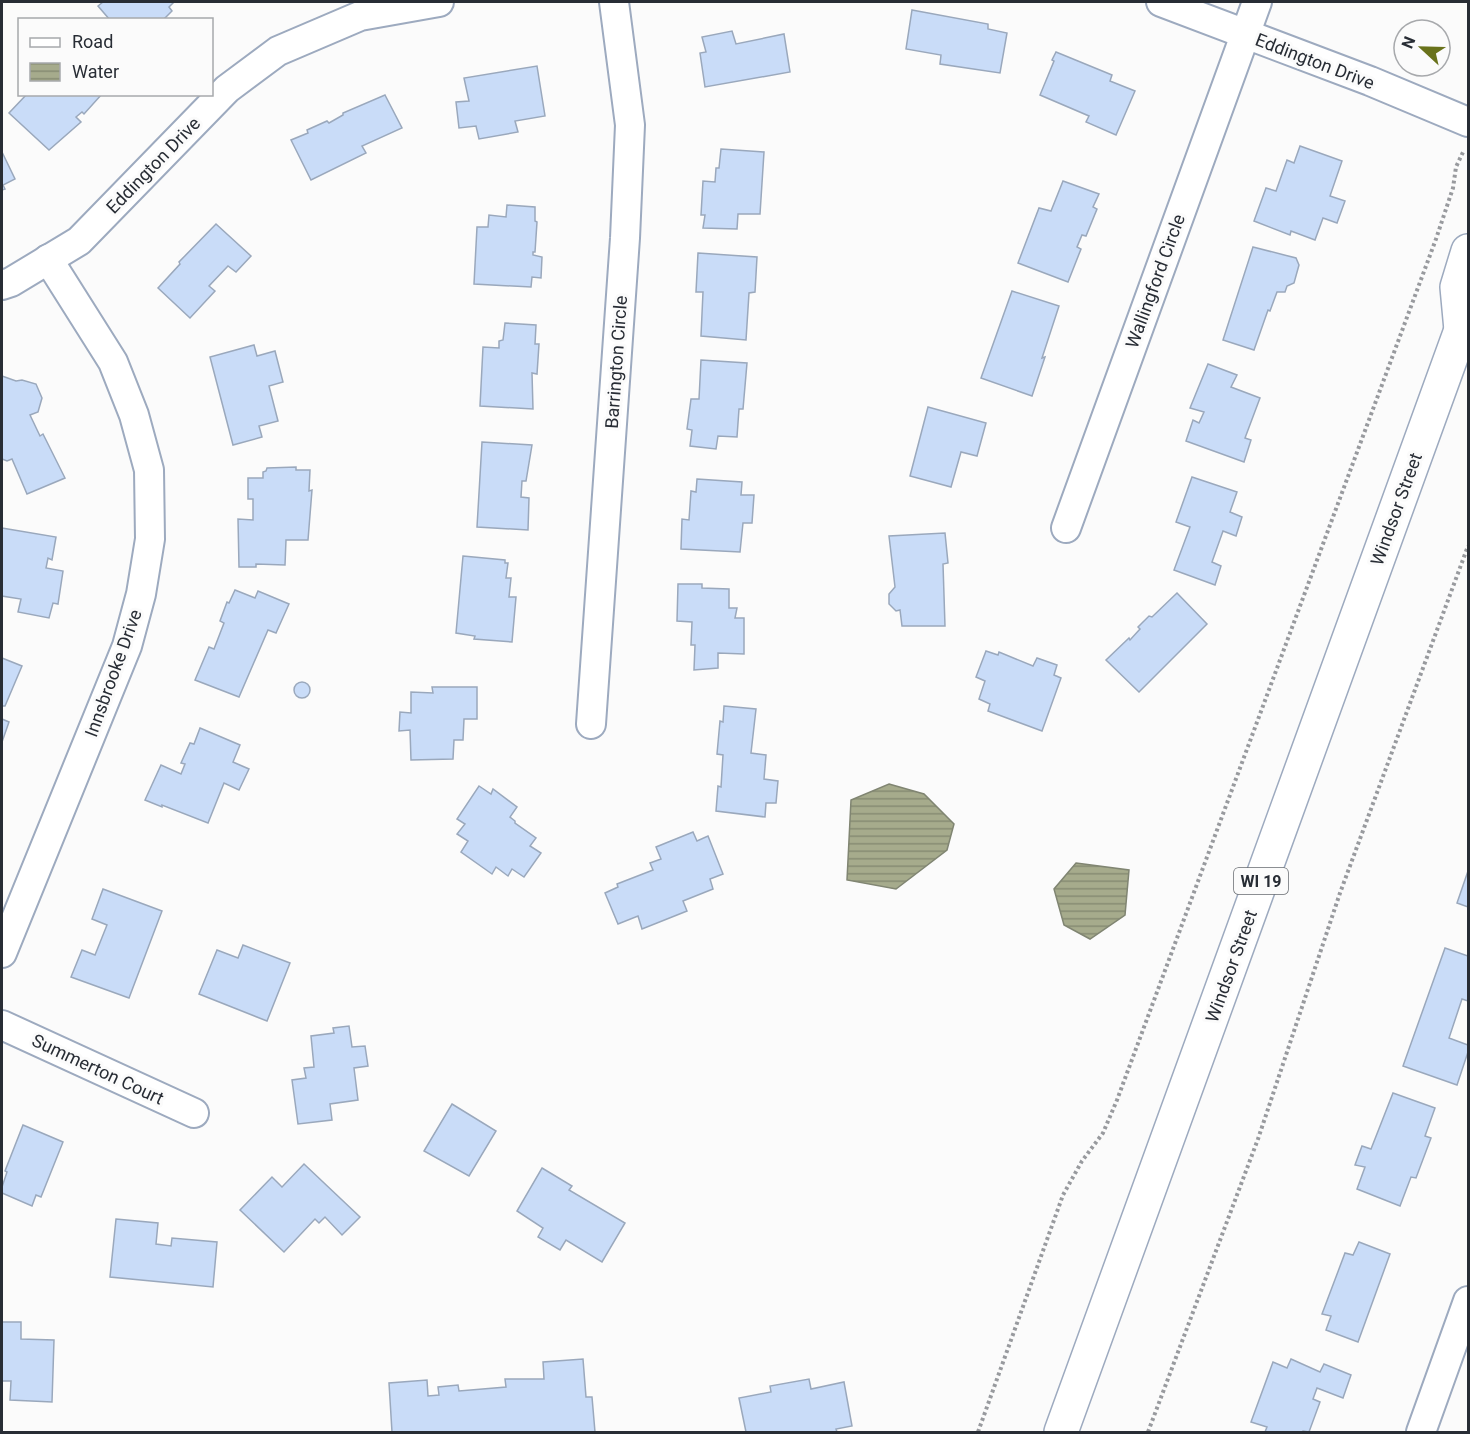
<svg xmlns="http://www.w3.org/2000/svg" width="1470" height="1434" font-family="Roboto,sans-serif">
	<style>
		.water { fill: url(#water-rules); stroke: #808572; stroke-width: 1.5 }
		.building { fill: #c9dcf8; stroke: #9aa8bc; stroke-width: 1.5 }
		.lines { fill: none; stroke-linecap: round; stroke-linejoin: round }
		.minor-casing { stroke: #9daabf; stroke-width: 32 }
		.primary-casing { stroke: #9daabf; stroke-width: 36 }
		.path { stroke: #989a9e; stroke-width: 4; stroke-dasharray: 3 3; stroke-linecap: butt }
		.minor { stroke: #fff; stroke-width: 28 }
		.primary { stroke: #fff; stroke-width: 33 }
		.labels { text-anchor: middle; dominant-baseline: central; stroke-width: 6; stroke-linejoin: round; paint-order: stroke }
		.shield { fill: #fbfbfb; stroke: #676b70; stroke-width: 1.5 }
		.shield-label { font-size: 16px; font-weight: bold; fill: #282d35 }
		.street-label { font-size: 18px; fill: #282d35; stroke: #fbfbfb }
	</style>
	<defs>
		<pattern id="water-rules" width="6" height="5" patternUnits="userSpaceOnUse" patternTransform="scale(1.5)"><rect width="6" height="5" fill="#a6ab8c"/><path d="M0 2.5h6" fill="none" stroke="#878c73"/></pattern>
	</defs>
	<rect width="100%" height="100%" fill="#fbfbfb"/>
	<g class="water">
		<polygon points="889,784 924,794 954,824 947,850 896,889 847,880 851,800"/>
		<polygon points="1076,863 1129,870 1125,915 1090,939 1064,925 1054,889"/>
	</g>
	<g class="building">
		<polygon points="103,2 174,2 169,7 172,11 163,20 110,20 98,6"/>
		<polygon points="912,10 988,24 988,29 1007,33 1000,73 940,64 941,55 906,49"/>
		<polygon points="732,31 736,44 784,34 790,72 705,87 700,53 706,52 702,37"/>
		<polygon points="1056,52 1112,75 1110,81 1135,91 1116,135 1086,122 1089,116 1040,95 1054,61 1052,60"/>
		<polygon points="537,66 545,116 515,121 518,132 479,139 476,126 459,128 456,102 469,101 464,78"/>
		<polygon points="27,94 102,94 84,114 82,112 76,117 81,122 49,150 9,113"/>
		<polygon points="385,95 402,128 362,146 366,153 311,180 291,140 308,133 307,130 327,121 329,123 343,115 343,113"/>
		<polygon points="1300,146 1342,161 1330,196 1345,201 1337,223 1323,218 1315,240 1291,231 1290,235 1254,221 1266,188 1276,191 1287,160 1294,163"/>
		<polygon points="721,149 764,152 760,214 738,214 737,229 703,228 705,215 701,215 703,181 715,182 716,168 719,168"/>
		<polygon points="2,152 15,179 3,185 5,189 2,190"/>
		<polygon points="1063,181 1099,194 1093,207 1097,209 1086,236 1082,235 1077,247 1081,249 1068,282 1018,263 1039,208 1051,211"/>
		<polygon points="507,205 535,207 535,221 537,222 535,252 533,252 533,255 542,257 541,278 532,277 531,287 474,284 477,227 488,227 489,215 506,217"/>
		<polygon points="216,224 251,256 236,272 228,266 209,286 215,291 190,318 158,288 180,264 179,262"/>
		<polygon points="1253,247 1296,258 1299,265 1294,283 1287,286 1285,292 1277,292 1270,311 1268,310 1254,350 1223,340"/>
		<polygon points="698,253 757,257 755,292 749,293 746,340 701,336 703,292 696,292"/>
		<polygon points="1012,291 1059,306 1042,358 1045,357 1032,396 981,378"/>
		<polygon points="505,323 536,325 535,344 539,344 537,374 532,373 533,409 480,406 483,347 499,348 499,341 503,340"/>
		<polygon points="254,345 257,356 275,351 283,382 269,386 278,421 259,426 262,437 233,445 210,357"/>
		<polygon points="701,360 747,363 743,409 739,409 737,437 718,436 716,449 690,446 692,430 687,429 691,399 699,399"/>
		<polygon points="1208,364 1237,375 1231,387 1260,398 1245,438 1251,440 1244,462 1186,441 1193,420 1199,423 1204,412 1190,408"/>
		<polygon points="2,376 16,381 22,380 36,384 42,398 38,412 30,415 40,436 43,434 65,478 27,494 12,459 7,461 2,459"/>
		<polygon points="928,407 986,423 977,456 961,452 951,487 910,476"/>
		<polygon points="482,442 532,445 526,481 522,481 521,497 529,498 528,530 477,527"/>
		<polygon points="296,467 296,470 310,470 309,491 312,490 308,540 286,540 285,565 256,564 256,567 239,567 238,519 253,520 253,499 248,499 248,478 263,478 263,472 266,471 267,468"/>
		<polygon points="1192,477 1237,492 1230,512 1242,517 1236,536 1223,531 1212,562 1221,566 1215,585 1174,570 1190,527 1176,522"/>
		<polygon points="697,479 742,482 741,495 754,495 752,523 743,523 740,552 681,549 682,519 689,520 691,491 696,492"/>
		<polygon points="2,528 56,537 52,560 48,558 46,568 63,571 58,604 53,603 49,618 18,612 21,599 2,596"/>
		<polygon points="945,533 948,563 943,564 945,626 902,626 900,610 896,611 889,604 889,594 895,587 889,536"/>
		<polygon points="463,556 505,560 505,563 508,563 506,578 511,578 509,597 516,597 512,642 474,639 475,636 456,633"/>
		<polygon points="678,584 702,584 702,588 729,589 729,608 737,608 735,618 744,618 744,654 718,653 718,668 694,670 695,645 691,645 692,622 677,621"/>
		<polygon points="235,590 255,598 258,591 289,604 276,633 268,630 239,697 195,680 209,647 214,649 224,623 220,621 227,602 229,603"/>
		<polygon points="1177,593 1207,624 1139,692 1106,660 1129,638 1130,640 1140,629 1138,627 1149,616 1152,617"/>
		<polygon points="986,651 998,655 999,652 1033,666 1037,658 1057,665 1054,675 1061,678 1042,731 988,711 990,704 979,699 985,681 976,677"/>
		<polygon points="2,658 22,666 5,706 2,706"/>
		<circle cx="302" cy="690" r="8"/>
		<polygon points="432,687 477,687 477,719 464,719 463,740 454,740 453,759 411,760 410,730 399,731 400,712 411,713 411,692 433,693"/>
		<polygon points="724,706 756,709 751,753 766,755 764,779 778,781 776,803 766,803 765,817 716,811 718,786 721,787 723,755 717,754 720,721 723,722"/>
		<polygon points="2,719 9,722 2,742"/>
		<polygon points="200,728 240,745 233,762 249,769 239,790 224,783 208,823 162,805 162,807 145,800 161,765 181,774 185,764 181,763 190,743 194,744"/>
		<polygon points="479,786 491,794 493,789 517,807 510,817 515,821 515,823 536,838 530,846 541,853 524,877 512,869 508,876 496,867 492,874 461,852 468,841 457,834 465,824 457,819"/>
		<polygon points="693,832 697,841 708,836 723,874 710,879 713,889 683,901 687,911 642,929 638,916 618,924 605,893 618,887 617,884 653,870 650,863 661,859 656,847"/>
		<polygon points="1468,871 1468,907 1457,903"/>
		<polygon points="103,889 162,911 129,998 71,977 82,950 95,955 107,925 92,919"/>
		<polygon points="243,945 290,963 267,1021 199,994 217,950 238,958"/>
		<polygon points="1445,948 1468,956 1468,1001 1462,999 1449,1038 1468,1045 1468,1052 1457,1085 1403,1066"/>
		<polygon points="349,1026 352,1047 365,1046 368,1066 354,1068 358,1100 330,1104 332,1120 298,1124 292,1080 306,1078 304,1068 314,1067 311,1036 334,1033 333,1028"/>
		<polygon points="1393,1093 1435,1108 1425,1136 1431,1138 1416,1178 1411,1177 1400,1206 1357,1189 1365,1167 1355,1165 1362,1146 1371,1149"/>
		<polygon points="452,1104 496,1131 469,1176 424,1151"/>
		<polygon points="23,1125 63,1142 41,1197 36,1195 32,1206 2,1193 2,1187 7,1172 5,1171"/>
		<polygon points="304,1164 360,1217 342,1235 325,1217 319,1223 315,1219 284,1252 240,1210 272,1177 282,1187"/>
		<polygon points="542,1168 572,1186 569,1190 625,1223 602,1262 566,1240 560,1250 538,1237 543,1228 517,1211"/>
		<polygon points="116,1219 158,1223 156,1244 171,1246 172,1238 217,1242 213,1287 110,1277"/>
		<polygon points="1359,1242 1390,1254 1358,1342 1326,1330 1331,1316 1322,1314 1345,1253 1353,1255"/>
		<polygon points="2,1322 21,1322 21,1339 54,1340 52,1402 10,1400 11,1381 2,1381"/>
		<polygon points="583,1359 586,1397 592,1397 595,1432 392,1432 389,1383 427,1380 428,1396 439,1395 438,1387 458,1385 459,1391 506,1387 505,1379 544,1379 543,1362"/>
		<polygon points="1291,1359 1320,1372 1324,1364 1351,1375 1343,1398 1317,1388 1313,1399 1320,1402 1309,1432 1303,1431 1302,1432 1265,1432 1267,1427 1251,1422 1273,1362 1287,1368"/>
		<polygon points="809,1379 811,1389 844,1382 852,1426 836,1429 837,1432 746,1432 739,1398 771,1392 770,1386"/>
	</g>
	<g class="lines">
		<g class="minor-casing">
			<g id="minor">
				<polyline points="1161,2 1370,81 1468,122"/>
				<polyline points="2,285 11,282 79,241 227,89 278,51 360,16 439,2"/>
				<polyline points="1066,528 1257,2"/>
				<polyline points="591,724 625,238 630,125 614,2"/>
				<polyline points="2,953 127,646 141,594 150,539 149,470 134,415 113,362 48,259"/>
				<polyline points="2,1025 194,1113"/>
				<polyline points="1421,1432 1468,1301"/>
			</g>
		</g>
		<g class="primary-casing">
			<g id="primary">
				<polyline points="1461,330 1457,287 1468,251"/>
				<polyline points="1061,1432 1461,330 1468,320"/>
			</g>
		</g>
		<g class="path">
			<polyline points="978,1432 1063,1195 1082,1161 1103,1133 1117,1100 1436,239 1453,188 1456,167 1464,150"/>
			<polyline points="1148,1432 1258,1139 1340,893 1468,546"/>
		</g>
		<use href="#minor" class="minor"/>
		<use href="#primary" class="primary"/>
	</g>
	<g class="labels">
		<rect class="shield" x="1234" y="868" width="54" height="26" rx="4.5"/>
		<g class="shield-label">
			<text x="1261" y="881">WI 19</text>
		</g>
		<g class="street-label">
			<text transform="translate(1315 61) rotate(21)">Eddington Drive</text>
			<text transform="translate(153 165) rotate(-46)">Eddington Drive</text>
			<text transform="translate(1155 281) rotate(-70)">Wallingford Circle</text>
			<text transform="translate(616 362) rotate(-86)">Barrington Circle</text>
			<text transform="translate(1396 509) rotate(-70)">Windsor Street</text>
			<text transform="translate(113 673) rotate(-70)">Innsbrooke Drive</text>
			<text transform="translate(1231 966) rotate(-70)">Windsor Street</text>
			<text transform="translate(98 1069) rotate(25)">Summerton Court</text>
		</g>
	</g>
	<rect width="1470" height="1434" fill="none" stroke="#282d35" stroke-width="6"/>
	<rect x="18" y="18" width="195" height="78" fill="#fbfbfb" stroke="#a7a9ac" stroke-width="1.5"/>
	<rect x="30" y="38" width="30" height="9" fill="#ffffff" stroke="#a7a9ac" stroke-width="1.5"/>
	<text x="72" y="48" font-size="18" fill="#282d35">Road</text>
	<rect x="30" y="63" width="30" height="18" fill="url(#water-rules)" stroke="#a7a9ac" stroke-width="1.5"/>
	<text x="72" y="78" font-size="18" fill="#282d35">Water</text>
	<g transform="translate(1422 48) rotate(292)"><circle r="28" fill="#fbfbfb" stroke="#a7a9ac" stroke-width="1.5"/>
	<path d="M0-4.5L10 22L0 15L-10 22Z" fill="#69721b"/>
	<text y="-9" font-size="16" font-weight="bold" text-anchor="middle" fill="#282d35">N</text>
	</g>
</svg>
